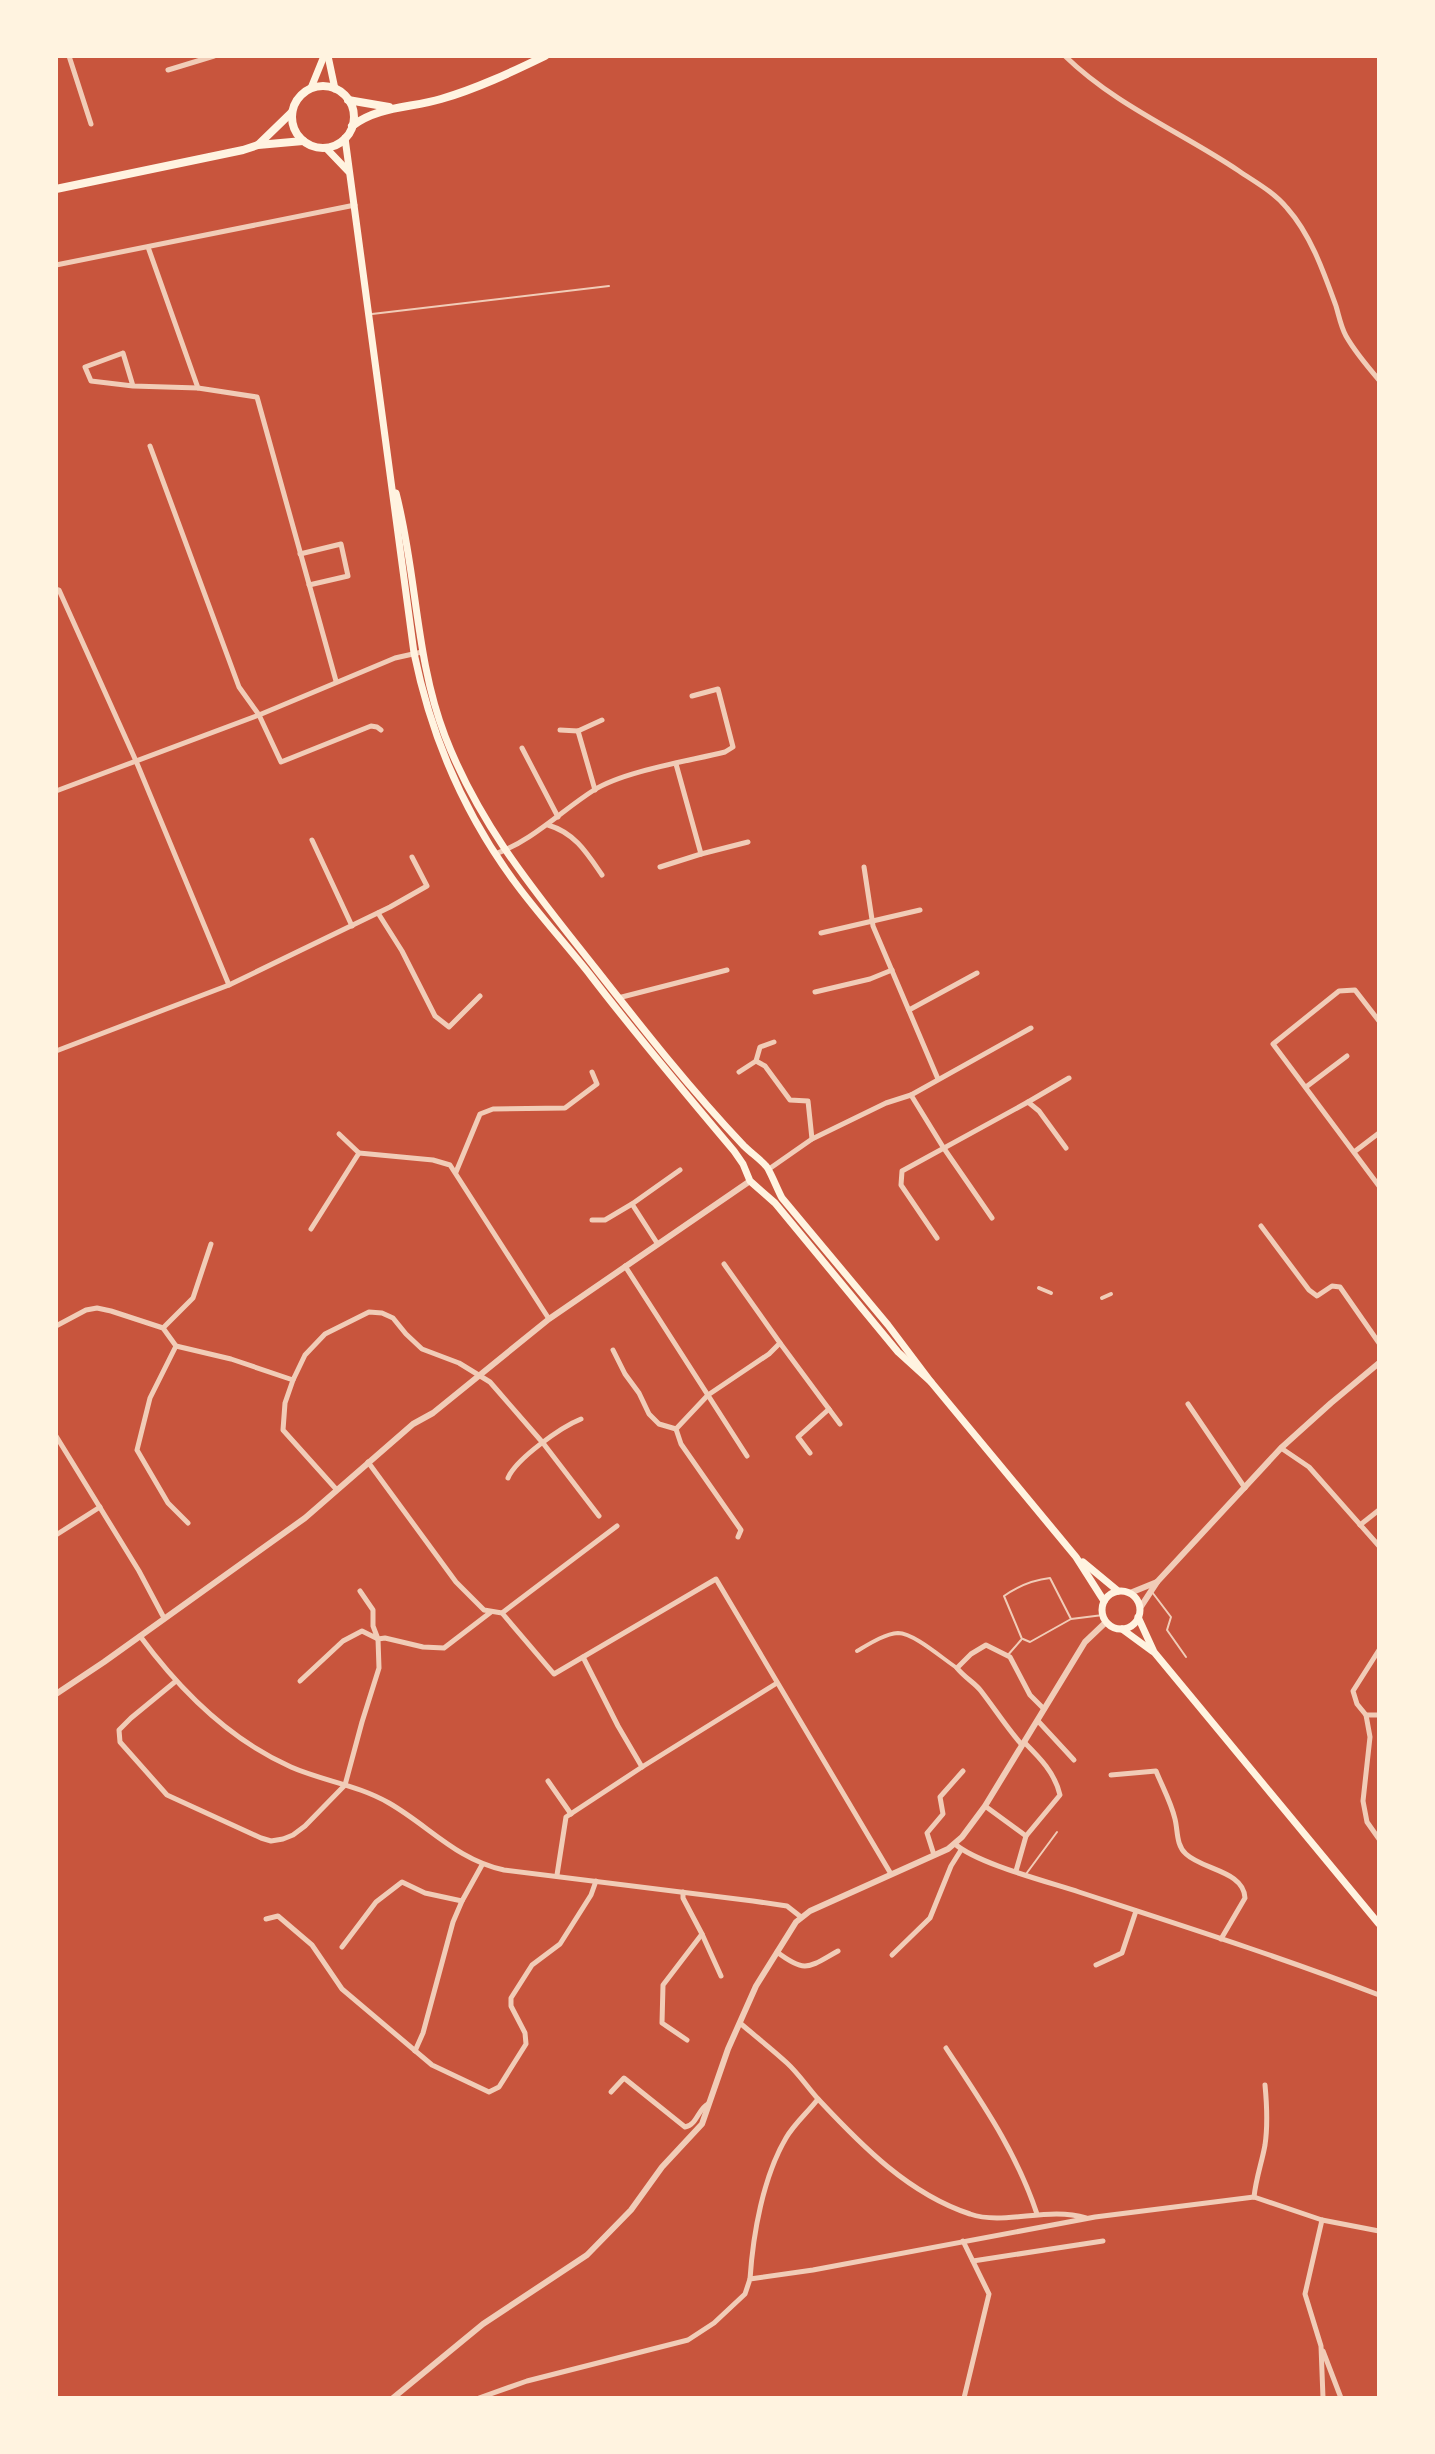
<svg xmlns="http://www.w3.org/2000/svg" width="1435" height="2454" font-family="Helvetica,sans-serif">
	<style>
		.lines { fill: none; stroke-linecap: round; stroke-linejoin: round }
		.service { stroke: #f1ccb7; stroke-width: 2 }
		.pedestrian { stroke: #f1ccb7; stroke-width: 4 }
		.minor { stroke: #f1ccb7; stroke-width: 5 }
		.tertiary { stroke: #f1ccb7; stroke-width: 6 }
		.secondary { stroke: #fff3e0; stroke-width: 7 }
		.primary { stroke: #fff3e0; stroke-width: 8 }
	</style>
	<rect width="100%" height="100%" fill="#c8553d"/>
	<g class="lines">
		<g class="service">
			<polyline points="372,314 609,286"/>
			<polyline points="1152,1592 1171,1617 1167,1630 1186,1657"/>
			<path d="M1022,1639L1004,1596C1018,1586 1033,1580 1050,1578L1071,1619"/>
			<polyline points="1023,1639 1030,1642 1071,1619 1103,1615"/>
			<polyline points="1007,1656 1021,1640"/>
			<polyline points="1026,1874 1057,1832"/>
		</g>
		<g class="pedestrian">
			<polyline points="1039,1288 1051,1293"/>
			<polyline points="1102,1298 1111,1294"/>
			<path d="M857,1651C869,1644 884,1634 898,1633C914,1633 943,1659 957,1668"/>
		</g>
		<g class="minor">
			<polyline points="69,56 91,124"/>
			<path d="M1065,56C1115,105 1181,132 1239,171C1255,182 1274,192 1287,208C1311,235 1324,273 1336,306C1339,316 1341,327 1346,336C1355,352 1367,366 1379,380"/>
			<polyline points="168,70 214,56"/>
			<polyline points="148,247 198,388 257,397 336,681"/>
			<polyline points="56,265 355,205"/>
			<polyline points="133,386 123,353 85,367 91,381 133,386 198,388"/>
			<polyline points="150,446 239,687 259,715 281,762 371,726 377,727 381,730"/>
			<polyline points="300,554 341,544 348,576 309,585"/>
			<polyline points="56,589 59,590 136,761 229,985"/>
			<polyline points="560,730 578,731 602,720"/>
			<polyline points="578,731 595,790"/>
			<polyline points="522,748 558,817"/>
			<polyline points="676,764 701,854 748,842"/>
			<polyline points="56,791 259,715 395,658 422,652"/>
			<path d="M548,825C575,833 587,853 602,875"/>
			<polyline points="312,840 352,926"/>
			<path d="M495,854C532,841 561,811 594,790C624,771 689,761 725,752L733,747L718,689L692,696"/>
			<polyline points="660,867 701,854"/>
			<polyline points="864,867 873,926 938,1079"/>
			<polyline points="378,913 402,951 435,1016 449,1027 480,996"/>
			<polyline points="821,933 920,910"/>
			<polyline points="815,992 870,979 892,970"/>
			<polyline points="618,998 727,970"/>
			<polyline points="909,1010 977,973"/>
			<polyline points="1379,1021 1355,990 1339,991 1273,1044 1379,1186"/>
			<polyline points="56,1051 229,985 390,907 427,886 412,857"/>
			<polyline points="756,1061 765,1066 790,1100 808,1101 812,1139"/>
			<polyline points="739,1072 756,1061 760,1047 774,1042"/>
			<polyline points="1306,1087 1347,1056"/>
			<polyline points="911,1095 943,1147 992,1218"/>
			<polyline points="1028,1102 1069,1078"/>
			<polyline points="339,1134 359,1153"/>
			<polyline points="1354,1152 1379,1133"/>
			<polyline points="769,1169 812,1139 886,1103 911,1095 1031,1028"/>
			<polyline points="456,1172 480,1114 493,1109 565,1108 597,1084 592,1072"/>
			<polyline points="632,1204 680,1170"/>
			<polyline points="592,1220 605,1220 632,1204 657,1243"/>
			<polyline points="1261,1226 1309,1290 1317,1296 1332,1286 1340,1287 1379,1343"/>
			<polyline points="311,1229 359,1153 433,1160 450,1165 549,1319"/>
			<polyline points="937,1238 901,1185 902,1171 1028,1102 1039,1111 1066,1148"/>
			<polyline points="724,1264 780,1343 769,1354 708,1395 676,1429 681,1444 741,1530 738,1537"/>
			<polyline points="625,1266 747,1456"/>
			<polyline points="56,1326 86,1310 97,1308 111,1311 163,1328 176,1346 231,1359 293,1380 305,1355 325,1334 369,1312 382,1313 393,1318 406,1334 422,1349 459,1363 490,1382 543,1443 599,1516"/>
			<polyline points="163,1328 193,1298 211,1244"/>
			<polyline points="780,1343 840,1424"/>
			<polyline points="176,1346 150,1398 137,1450 168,1503 188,1523"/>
			<polyline points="613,1350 625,1374 639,1393 649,1414 659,1424 676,1429"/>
			<polyline points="293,1380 285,1403 283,1430 336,1489"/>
			<polyline points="1188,1404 1245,1488"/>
			<polyline points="56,1436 139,1571 164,1618"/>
			<polyline points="1281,1448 1309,1467 1379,1546"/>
			<polyline points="810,1453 798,1437 829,1409"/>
			<polyline points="368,1462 456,1582 484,1610 502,1613 554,1674 716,1579 891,1874"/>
			<path d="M508,1478C516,1459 561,1427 581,1419"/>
			<polyline points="1360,1525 1379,1510"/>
			<polyline points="56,1535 100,1507"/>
			<polyline points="502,1613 617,1526"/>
			<path d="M140,1636C179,1689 230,1740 291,1767C323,1781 358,1785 389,1803C429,1826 457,1860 504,1870L753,1901L787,1906L801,1917"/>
			<polyline points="1379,1650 1353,1691 1357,1704 1366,1715 1379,1715"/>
			<polyline points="583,1657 618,1726 642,1767"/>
			<polyline points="176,1681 131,1718 119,1730 120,1742 167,1795 261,1838 271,1841 283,1839 293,1835 305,1826 345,1785 362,1722 379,1668 378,1639 385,1638 423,1647 444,1648 491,1612"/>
			<polyline points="300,1681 343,1641 362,1631 378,1639 373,1626 373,1610 360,1591"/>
			<polyline points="1366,1715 1370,1737 1363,1801 1367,1822 1379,1839"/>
			<polyline points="1038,1721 1074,1760"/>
			<path d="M1024,1742C1040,1758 1055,1773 1060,1795L1026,1836"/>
			<path d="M1022,1745C1007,1728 995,1709 981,1691C975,1683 965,1678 957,1668L971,1654L986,1645L1010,1657L1030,1695L1044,1709"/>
			<path d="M1111,1775L1156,1771C1162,1786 1171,1802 1175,1819C1178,1831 1176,1845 1186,1854C1203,1870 1244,1871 1245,1898L1221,1939"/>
			<polyline points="548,1781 571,1814"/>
			<polyline points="985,1806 1026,1836 1016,1871"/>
			<path d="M955,1844C978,1864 1049,1882 1079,1892C1180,1925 1281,1957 1379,1995"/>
			<polyline points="934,1855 927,1833 943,1814 940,1797 963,1771"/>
			<polyline points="557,1875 566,1817 642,1767 777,1683"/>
			<polyline points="683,1892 683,1898 702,1934 663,1985 662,2023 687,2040"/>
			<polyline points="266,1919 278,1916 312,1945 342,1989 432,2065 489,2092 499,2087 526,2044 525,2033 511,2006 511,1998 532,1965 560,1944 591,1895 596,1881"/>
			<polyline points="702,1934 721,1976"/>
			<polyline points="342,1947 376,1902 402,1882 425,1893 462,1901"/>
			<path d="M777,1952C806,1974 809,1967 838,1951"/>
			<polyline points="892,1955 930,1918 951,1866 961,1850"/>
			<polyline points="1096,1965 1122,1953 1136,1911"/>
			<path d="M740,2023C755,2036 772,2049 787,2063C799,2074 808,2088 819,2100C862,2146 909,2194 970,2214C1004,2226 1048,2206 1086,2218"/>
			<path d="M946,2048C982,2103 1016,2151 1037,2214"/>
			<polyline points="415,2051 423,2033 453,1922 462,1901 482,1865"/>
			<path d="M611,2092L624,2078L685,2127C697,2125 698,2109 708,2104"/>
			<path d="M1254,2197C1256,2178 1262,2162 1265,2145C1268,2125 1267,2106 1265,2085"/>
			<polyline points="1322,2220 1305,2294 1321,2346 1323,2398"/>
			<polyline points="963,2241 989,2294 964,2398"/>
			<polyline points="973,2261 1103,2241"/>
			<path d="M750,2279C753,2234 763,2177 786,2138C794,2124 808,2112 818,2099"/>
			<polyline points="1323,2351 1341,2398"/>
			<polyline points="479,2398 527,2381 688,2340 714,2323 745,2294 750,2279 813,2270 1095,2217 1254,2197 1322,2220 1379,2231"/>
		</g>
		<g class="tertiary">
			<polyline points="1130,1593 1157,1582"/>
			<polyline points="1140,1608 1157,1582 1281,1448 1331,1403 1379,1363"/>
			<polyline points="56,1694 104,1662 305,1518 413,1424 433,1413 549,1319 750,1181"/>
			<polyline points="393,2398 483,2324 587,2255 631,2210 662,2167 702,2124 728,2049 756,1986 796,1922 810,1911 948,1849 962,1837 985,1806 1085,1642 1106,1622"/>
		</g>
		<g class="secondary">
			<polyline points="328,56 335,89"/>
			<polyline points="311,88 324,56"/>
			<path d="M345,138L414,653C431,736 464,813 514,881C538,914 566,944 591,976C637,1036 685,1093 734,1151L743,1164L750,1181L775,1203L898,1352L931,1382"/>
			<polyline points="326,148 348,171"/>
			<path d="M396,493C417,573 415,658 445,736C480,827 537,894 596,969C643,1029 691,1090 744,1146C751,1153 760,1159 766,1166C769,1168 778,1191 782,1198L888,1325L931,1382L1076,1557L1104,1601"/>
			<polyline points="1083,1562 1118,1591"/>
			<circle cx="1121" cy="1610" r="19"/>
			<polyline points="1138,1617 1154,1652 1379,1924"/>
			<polyline points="1122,1629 1152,1651"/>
		</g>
		<g class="primary">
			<circle cx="323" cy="117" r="31"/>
			<polyline points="348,100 389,107"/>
			<path d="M352,126C378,106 411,108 441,99C476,89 512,72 545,56"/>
			<polyline points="259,144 292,112"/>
			<polyline points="56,189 243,150 258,145 303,141"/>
		</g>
	</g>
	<rect width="1435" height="2454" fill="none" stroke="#fff3e0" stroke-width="116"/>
</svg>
